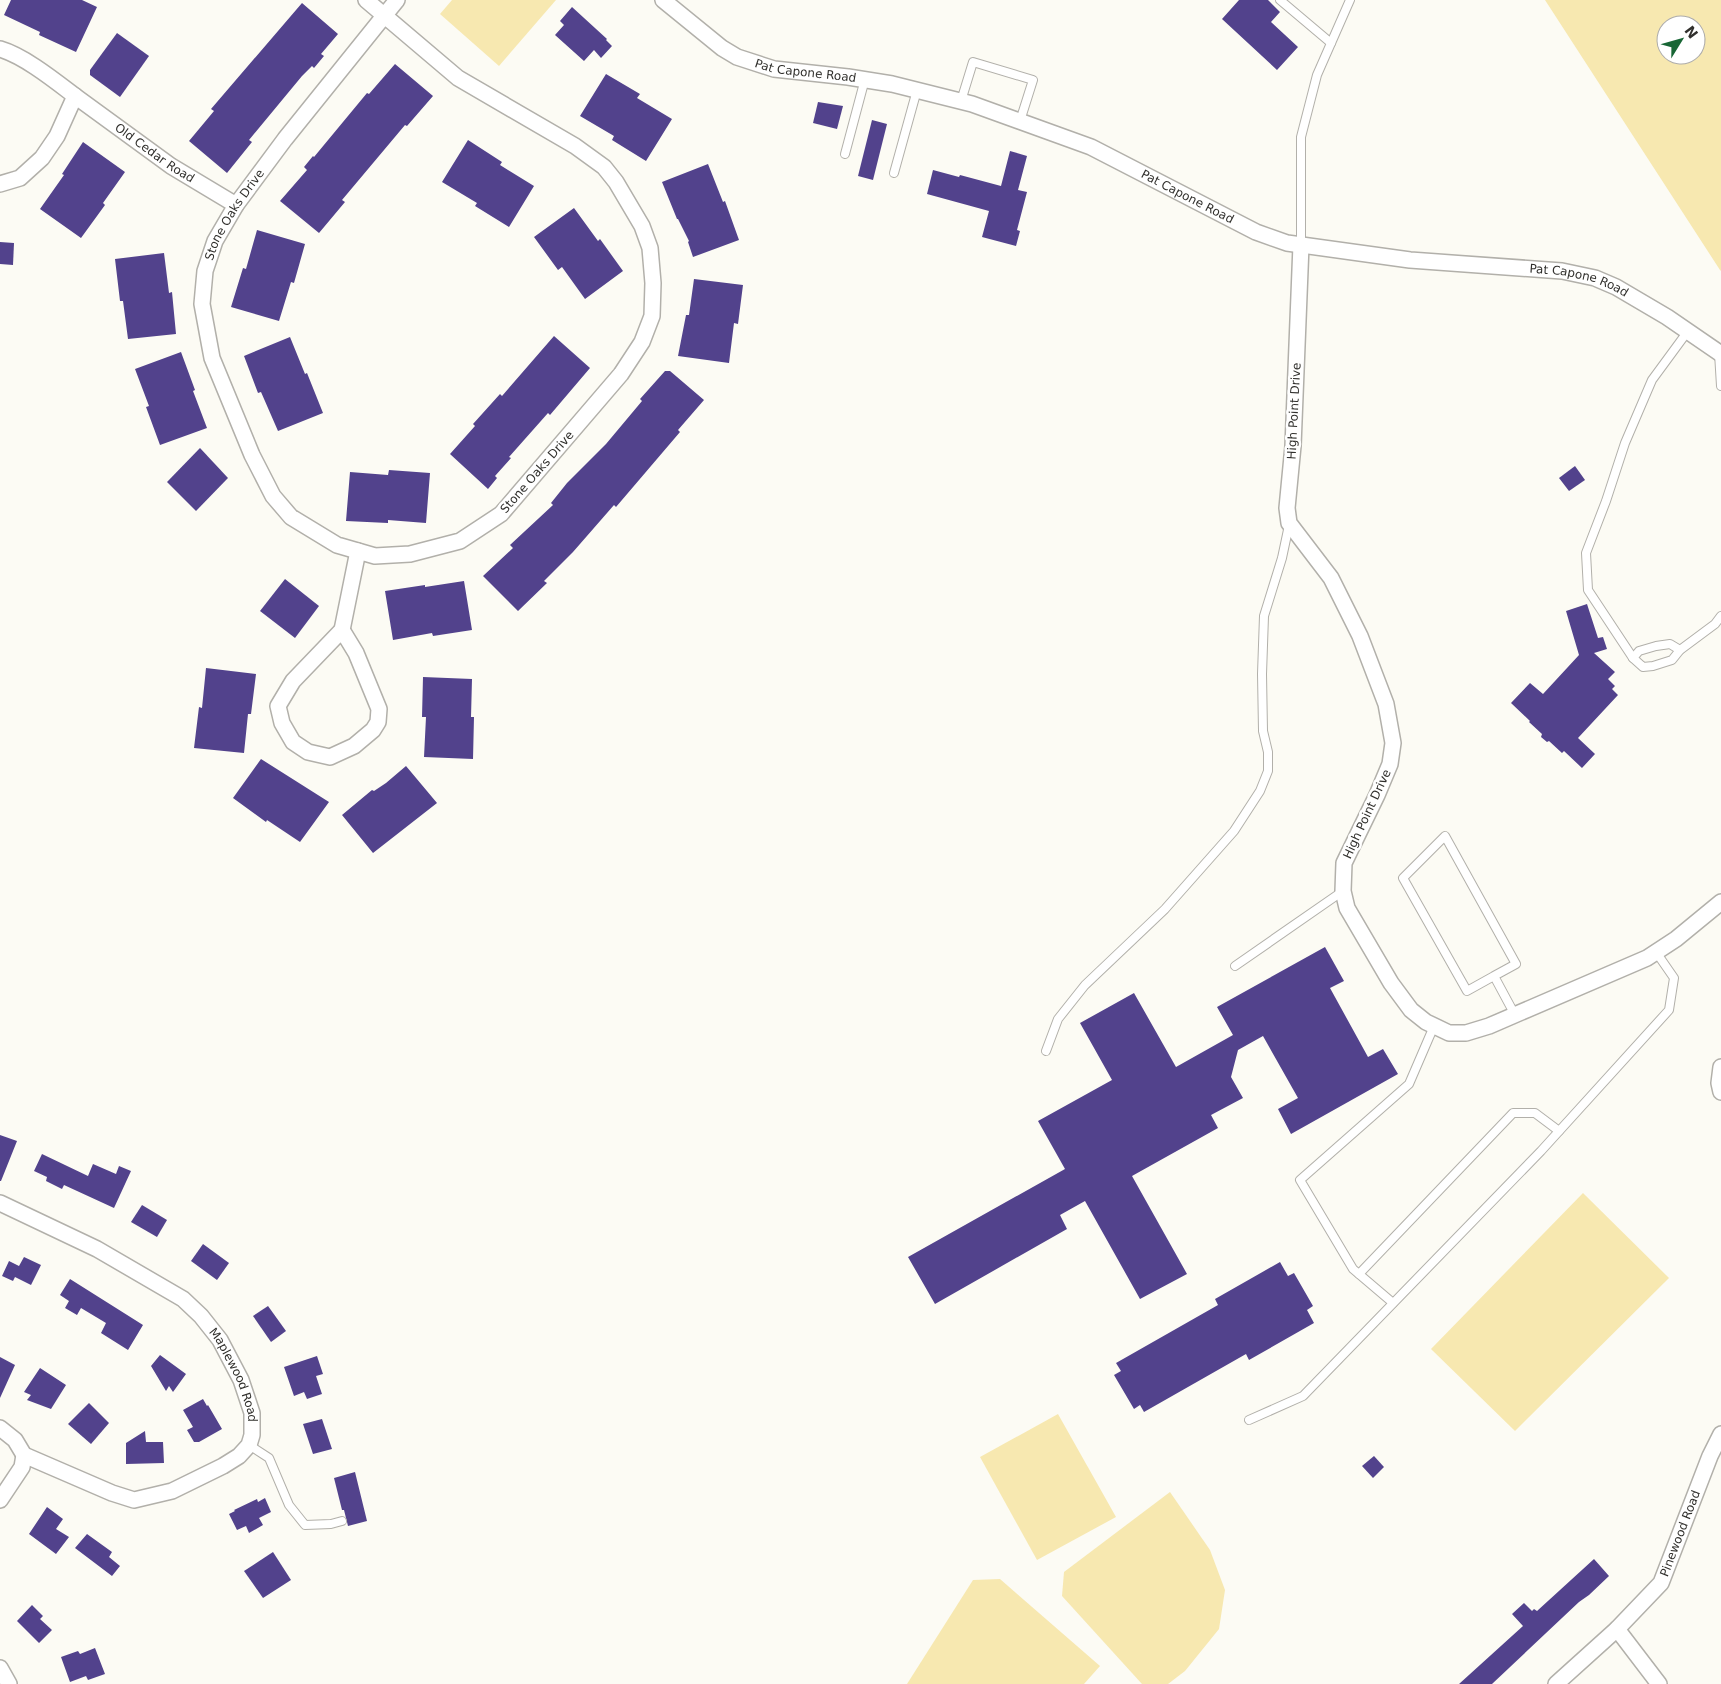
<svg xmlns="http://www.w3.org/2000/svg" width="1721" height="1684" font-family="'DejaVu Sans',sans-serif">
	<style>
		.green { fill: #f7e8b0; fill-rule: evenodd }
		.building { fill: #52428c }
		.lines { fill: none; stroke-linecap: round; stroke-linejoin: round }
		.lane-casing { stroke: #b2b0aa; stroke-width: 10 }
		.street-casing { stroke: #b2b0aa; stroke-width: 18 }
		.lane { stroke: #fff; stroke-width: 8 }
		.street { stroke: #fff; stroke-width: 15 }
		.labels { text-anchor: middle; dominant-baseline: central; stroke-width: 5; stroke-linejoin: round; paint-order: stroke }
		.street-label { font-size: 12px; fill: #31302d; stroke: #fff }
	</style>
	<rect width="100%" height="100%" fill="#fcfbf4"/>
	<g class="green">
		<polygon points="452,0 556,0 499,66 440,14"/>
		<path d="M1545,0H1721V271L1720,270ZM1666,25H1696V55H1666Z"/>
		<polygon points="1583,1193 1669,1278 1515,1431 1431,1349"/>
		<polygon points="1058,1414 1116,1517 1037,1560 980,1457"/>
		<polygon points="1170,1492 1210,1550 1225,1590 1219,1629 1185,1671 1168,1684 1142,1684 1062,1596 1064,1572"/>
		<polygon points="1000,1579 1100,1666 1084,1684 907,1684 973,1580"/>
	</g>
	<g class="building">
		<polygon points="11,0 82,0 97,7 76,52 39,35 40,32 4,15"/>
		<polygon points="1239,0 1268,0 1280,12 1271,22 1298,47 1277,70 1222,19"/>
		<polygon points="302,3 338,34 321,54 324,56 314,68 312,66 302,76 249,140 252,142 227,173 189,141 214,111 211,109"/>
		<polygon points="572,7 607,39 606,40 612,46 601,58 594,50 584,61 555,35 564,25 560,21"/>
		<polygon points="117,33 149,56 120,97 90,75 90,70"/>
		<polygon points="395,64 433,96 407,126 405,125 342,200 345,202 319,233 280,201 307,170 304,167 313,156 314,157 367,93 369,94"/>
		<polygon points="606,74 640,94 637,98 672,119 646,161 612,140 614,136 580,116"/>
		<polygon points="818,102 843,106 837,129 813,123"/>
		<polygon points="872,120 887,124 873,180 858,176"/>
		<polygon points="468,140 502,162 500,165 534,186 509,227 475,206 477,203 442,182"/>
		<polygon points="83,142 125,172 103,203 105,205 81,238 40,209 64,175 62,174"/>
		<polygon points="1010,151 1027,156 1018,190 1027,192 1017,230 1020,231 1016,246 982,237 989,211 927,194 933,170 959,177 960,175 1001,186"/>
		<polygon points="708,164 723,202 725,201 739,240 693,257 688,242 689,241 678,219 677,219 662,182"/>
		<polygon points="574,208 598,241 600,239 623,271 585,299 562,267 558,270 534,237"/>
		<polygon points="257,230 305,244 294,283 291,282 279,321 231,307 243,268 246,269"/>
		<polygon points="0,242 14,243 13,265 0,264"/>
		<polygon points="164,253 169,293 172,292 176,334 128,339 123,301 120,301 115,259"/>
		<polygon points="694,279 743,285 738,324 734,323 729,363 678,356 686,315 689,315"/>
		<polygon points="554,336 590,368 550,415 548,413 509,457 511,458 495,476 497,478 488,489 450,454 475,426 473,424 500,394 502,396"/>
		<polygon points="290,337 305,374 307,373 323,413 278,431 261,392 258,393 244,356"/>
		<polygon points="181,352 195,390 193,391 207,428 160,445 146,407 149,406 135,369"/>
		<polygon points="665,371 670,371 704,400 678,430 680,432 616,507 614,505 573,552 544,581 547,583 518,611 483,576 513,548 510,545 553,505 551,503 567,483 606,444 642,401 640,399"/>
		<polygon points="200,448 228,478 196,511 167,482"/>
		<polygon points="1575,466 1585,480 1569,491 1559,478"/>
		<polygon points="389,470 430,473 426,523 388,520 388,523 346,521 350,472 388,475"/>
		<polygon points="285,579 319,606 295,638 260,611"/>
		<polygon points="464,581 472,630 433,636 432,633 393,640 385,591 425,585 425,587"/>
		<polygon points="1587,604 1598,638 1603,637 1607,649 1594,653 1615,672 1608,679 1615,686 1612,689 1618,695 1578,738 1595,754 1582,768 1564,751 1562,753 1549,741 1547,742 1541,737 1542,734 1529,722 1530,721 1511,703 1530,683 1543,694 1579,655 1566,611"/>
		<polygon points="206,668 256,674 251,714 248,714 244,753 194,748 199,707 202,708"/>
		<polygon points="423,677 472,679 471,717 474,717 473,759 424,757 426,717 422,717"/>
		<polygon points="261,759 329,802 300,842 267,820 266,822 233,798"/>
		<polygon points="406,766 437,803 373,853 342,815 372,790 374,791 386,783"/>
		<polygon points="1325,947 1344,981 1330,988 1368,1057 1383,1049 1398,1074 1291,1134 1278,1109 1298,1098 1263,1036 1238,1050 1231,1077 1243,1098 1211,1115 1218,1128 1132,1176 1187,1274 1140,1299 1085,1201 1060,1215 1067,1229 935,1304 908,1257 1065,1169 1038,1121 1112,1080 1080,1023 1134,993 1176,1067 1233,1035 1217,1007"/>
		<polygon points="0,1135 17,1141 1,1181 0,1181"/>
		<polygon points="42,1154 88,1176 93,1164 116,1174 119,1166 131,1171 114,1208 64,1185 62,1189 46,1181 47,1177 34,1171"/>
		<polygon points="142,1205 167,1220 157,1237 131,1222"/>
		<polygon points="203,1244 229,1263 217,1280 191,1261"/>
		<polygon points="24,1257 41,1265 31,1285 15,1277 13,1281 2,1276 9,1261 19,1266"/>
		<polygon points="1280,1262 1288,1276 1294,1273 1313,1306 1307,1310 1314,1323 1249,1360 1246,1354 1144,1412 1140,1405 1134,1409 1114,1375 1121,1371 1116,1363 1218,1305 1215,1299"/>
		<polygon points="70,1279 143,1325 128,1350 101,1333 106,1323 81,1308 77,1315 65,1308 69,1301 60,1295"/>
		<polygon points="268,1306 286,1331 271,1342 253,1316"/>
		<polygon points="160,1355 186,1374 173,1392 169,1386 166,1391 151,1366"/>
		<polygon points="317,1356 323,1374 316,1376 322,1394 307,1399 304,1392 294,1396 284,1367"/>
		<polygon points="0,1357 15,1365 0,1398"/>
		<polygon points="40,1368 66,1385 51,1409 27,1400 31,1395 24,1392"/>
		<polygon points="203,1399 207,1406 208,1405 222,1429 199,1442 194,1442 187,1430 193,1427 183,1410"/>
		<polygon points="89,1403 109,1423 91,1444 68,1424"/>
		<polygon points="322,1419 332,1449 313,1454 303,1424"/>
		<polygon points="145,1431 146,1442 163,1442 164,1463 126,1464 126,1443"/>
		<polygon points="1374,1456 1384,1467 1373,1478 1362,1466"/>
		<polygon points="355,1472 367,1521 348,1526 344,1510 342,1510 334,1478"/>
		<polygon points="265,1498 271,1512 259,1518 263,1525 249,1533 246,1526 237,1530 229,1514 235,1511 234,1510 257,1499 258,1502"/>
		<polygon points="47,1507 63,1519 56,1529 69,1537 56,1554 29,1534"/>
		<polygon points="87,1534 112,1552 109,1557 120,1566 112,1576 75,1548"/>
		<polygon points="273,1552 291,1580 263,1598 244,1571"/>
		<polygon points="1594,1559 1609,1576 1589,1595 1579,1602 1492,1684 1459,1684 1523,1626 1512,1614 1524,1603 1532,1611 1534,1609 1537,1611"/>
		<polygon points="32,1605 43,1616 40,1619 52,1630 39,1643 17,1621"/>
		<polygon points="95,1648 105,1674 88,1680 86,1676 70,1682 61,1657 78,1651 80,1654"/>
	</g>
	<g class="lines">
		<g class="lane-casing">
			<g id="lane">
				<polyline points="1280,0 1331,43"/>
				<polyline points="961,101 973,62 1033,80 1020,121"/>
				<polyline points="845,154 865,79"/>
				<polyline points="894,173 917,90"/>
				<polyline points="1301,245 1301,137 1317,75 1350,0"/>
				<polyline points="1688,331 1652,380 1625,443 1606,501 1586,553 1588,590 1633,658 1643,667 1653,666 1672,660 1680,650 1715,624 1721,616"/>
				<polyline points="1719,353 1721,386"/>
				<polyline points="1633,658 1639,651 1656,646 1670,644 1680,650"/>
				<polyline points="1235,966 1343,891"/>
				<polyline points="1494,976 1516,964 1445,836 1403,878 1467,991 1494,976 1515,1015"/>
				<polyline points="1046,1051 1058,1019 1085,985 1165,909 1234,831 1260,791 1268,771 1268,752 1263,731 1262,674 1264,616 1282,558 1289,525"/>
				<polyline points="1359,1274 1513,1113 1535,1113 1559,1131"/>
				<polyline points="1393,1303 1353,1269 1300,1180 1409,1084 1434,1026"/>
				<polyline points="1249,1420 1303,1396 1541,1151 1669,1010 1674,978 1656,952"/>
				<polyline points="249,1445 269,1458 289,1505 305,1525 331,1524 342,1521"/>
			</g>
		</g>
		<g class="street-casing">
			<g id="street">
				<path id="s1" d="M366,0L458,78L575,146L604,167L616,182L642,226L650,248L653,283L652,316L642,342L621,374L501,514L460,541L410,554L375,556L337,545L291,517L273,496L252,455L212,358L202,304L205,271L215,241L236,205L285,139L384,16L397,0"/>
				<path id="s2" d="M663,0L722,48L737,57L774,69L848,77L892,84L972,104L1091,147L1256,232L1287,243L1410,260L1562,271L1595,278L1616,287L1667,317L1721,354"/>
				<path d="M0,49C24,56 54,80 75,96L57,136L42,158L20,178L0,184"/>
				<path id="s3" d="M75,96L171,166L236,205"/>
				<polyline points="1301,245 1293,446 1287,508 1289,523 1331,578 1360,636 1386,704 1393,743 1390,764 1377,795 1344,863 1343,891 1347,908 1391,983 1411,1010 1426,1022 1449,1033 1466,1033 1489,1026 1647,958 1676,939 1721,902"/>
				<polygon points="342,630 356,653 379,709 378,722 373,730 354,746 330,757 308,752 293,742 282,723 278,706 293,681"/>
				<polyline points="342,630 358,551"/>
				<polyline points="1721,1067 1719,1083 1721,1092"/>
				<path id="s4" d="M0,1203L97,1249L183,1299L201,1316L220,1340L241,1380L252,1413V1435L249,1445L239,1456L223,1466L172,1491L134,1500L112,1493L24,1455L15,1440L0,1428"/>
				<polyline points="0,1500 22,1467 24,1455"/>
				<polyline points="1617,1629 1659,1684"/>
				<polyline points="0,1668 9,1684"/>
				<path id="s5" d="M1556,1684L1617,1629L1661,1583L1710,1456L1721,1434"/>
			</g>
		</g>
		<use href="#lane" class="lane"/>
		<use href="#street" class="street"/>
	</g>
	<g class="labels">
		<g class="street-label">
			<text stroke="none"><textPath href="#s2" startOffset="164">Pat Capone Road</textPath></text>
			<text stroke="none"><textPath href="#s3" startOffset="98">Old Cedar Road</textPath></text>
			<text stroke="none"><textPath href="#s2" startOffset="569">Pat Capone Road</textPath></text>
			<text stroke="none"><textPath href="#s1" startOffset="1264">Stone Oaks Drive</textPath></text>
			<text stroke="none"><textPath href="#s2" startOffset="974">Pat Capone Road</textPath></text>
			<text transform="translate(1294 411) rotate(-87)">High Point Drive</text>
			<text transform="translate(537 472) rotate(-49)">Stone Oaks Drive</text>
			<text transform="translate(1367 814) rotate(-65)">High Point Drive</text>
			<text stroke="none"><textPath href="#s4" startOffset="300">Maplewood Road</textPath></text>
			<text stroke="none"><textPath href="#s5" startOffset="199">Pinewood Road</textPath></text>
		</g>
	</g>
	<g transform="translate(1681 40) rotate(53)"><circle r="24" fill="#ffffff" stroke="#adacab"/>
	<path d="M0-4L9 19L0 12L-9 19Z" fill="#186635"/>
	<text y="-8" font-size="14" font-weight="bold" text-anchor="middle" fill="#31302d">N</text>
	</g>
</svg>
